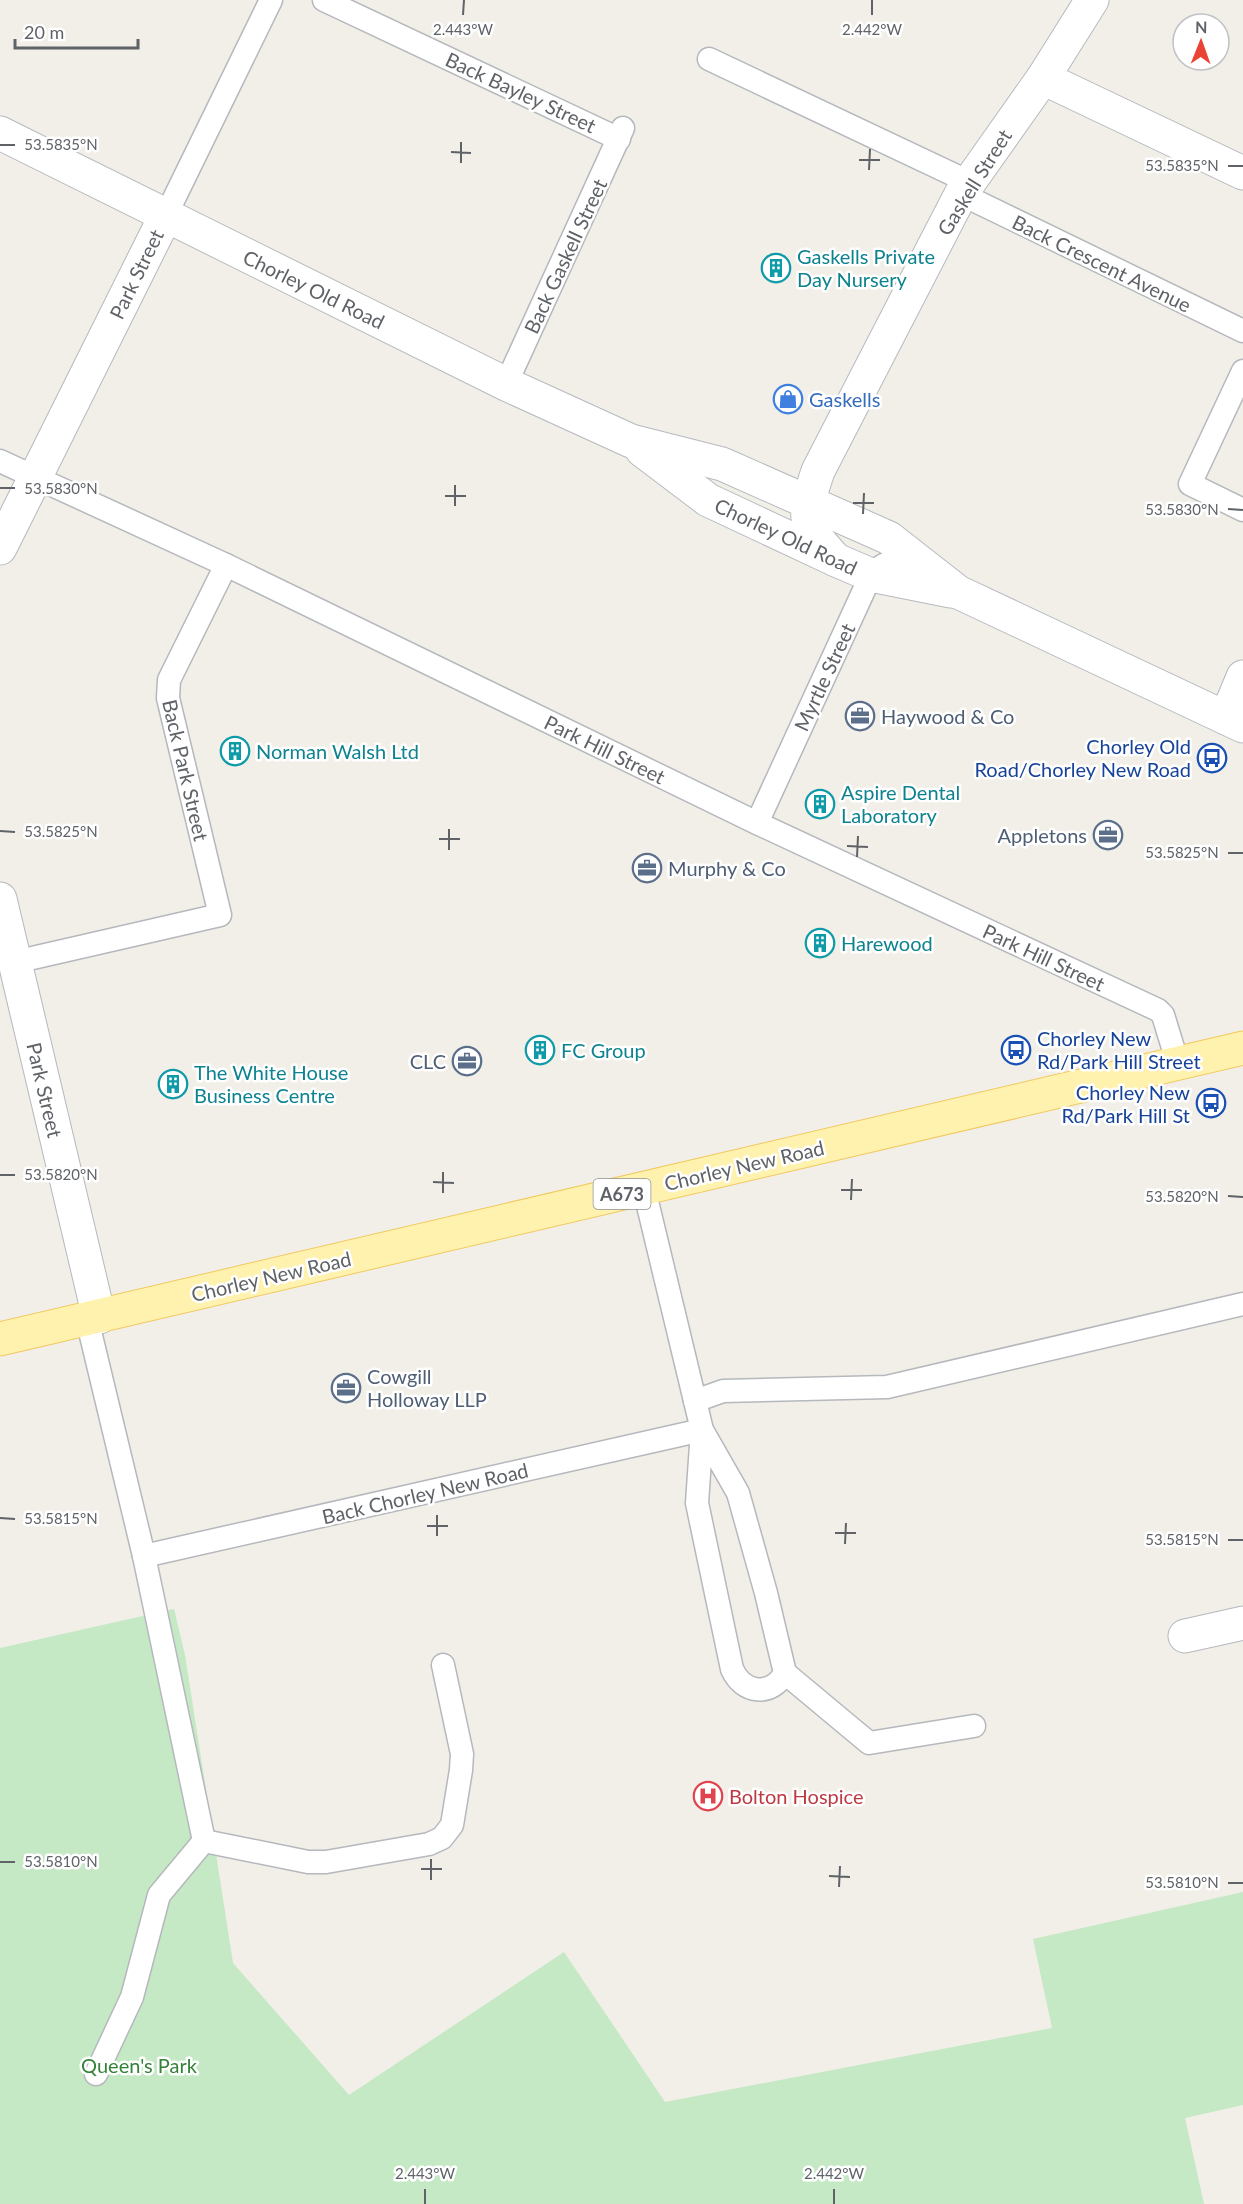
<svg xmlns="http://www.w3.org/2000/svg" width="1243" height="2204" font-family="Lato,sans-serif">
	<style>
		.green { fill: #c5e8c5 }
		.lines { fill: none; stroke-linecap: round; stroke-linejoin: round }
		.lane-casing { stroke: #b5b8bc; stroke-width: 25 }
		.street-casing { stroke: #b5b8bc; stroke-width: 35 }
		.secondary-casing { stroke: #b6babf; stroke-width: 35 }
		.primary-casing { stroke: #f2c960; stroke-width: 35 }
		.lane { stroke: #fff; stroke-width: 22 }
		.street { stroke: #fff; stroke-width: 33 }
		.secondary { stroke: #fff; stroke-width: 33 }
		.primary { stroke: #fff2af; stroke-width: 33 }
		.ticks { fill: none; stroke: #5f6368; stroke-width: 2 }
		.labels { text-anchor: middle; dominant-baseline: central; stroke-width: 5; stroke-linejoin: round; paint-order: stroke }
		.shield { fill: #fff; stroke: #8f9295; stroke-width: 1.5 }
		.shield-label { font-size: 18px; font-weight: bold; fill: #5f6368 }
		.street-label { font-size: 20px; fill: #5f6368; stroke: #fff }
		.culture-label { font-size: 20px; fill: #0d838f; stroke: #fff; text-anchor: start }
		.shop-label { font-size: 20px; fill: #366cbe; stroke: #fff; text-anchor: start }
		.service-label { font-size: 20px; fill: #4e5e75; stroke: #fff; text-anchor: start }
		.transit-label { font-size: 20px; fill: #164399; stroke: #fff; text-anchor: end }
		.health-label { font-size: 20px; fill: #be3a42; stroke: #fff; text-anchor: start }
		.park-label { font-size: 20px; fill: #348238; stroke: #fff }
		.ticks-label { font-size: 15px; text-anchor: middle; fill: #5f6368; stroke: #fff; stroke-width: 5; stroke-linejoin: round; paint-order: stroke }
	</style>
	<rect width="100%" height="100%" fill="#f1efe8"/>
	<polygon class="green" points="174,1609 185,1655 233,1963 349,2095 564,1952 665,2102 1052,2028 1033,1939 1243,1892 1243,2105 1185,2118 1204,2204 0,2204 0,1648"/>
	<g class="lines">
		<g class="lane-casing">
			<g id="lane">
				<polyline points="324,0 619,139"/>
				<polyline points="709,59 969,182"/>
				<polyline points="961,194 1243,331"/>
				<polyline points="166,215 271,0"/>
				<polyline points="1243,371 1190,484 1243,510"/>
				<polyline points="506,384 623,128"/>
				<polyline points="0,461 226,565 757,823 1158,1010 1163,1015 1178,1064"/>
				<path d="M757,823L871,575C883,562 895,560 913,558"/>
				<polyline points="15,962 220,915 168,698 169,680 226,565"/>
				<path d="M644,1189L702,1430L738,1493L766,1593L785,1673C771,1697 743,1694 732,1669L697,1503L702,1430"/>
				<polyline points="87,1319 144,1556 204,1841 159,1895 132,1997 96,2074"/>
				<polyline points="695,1401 723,1391 887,1387 1243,1304"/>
				<polyline points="144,1556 702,1430"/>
				<polyline points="785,1673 869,1743 974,1726"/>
				<polyline points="204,1841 308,1862 326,1862 429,1844 442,1838 452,1825 461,1770 462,1754 443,1665"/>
			</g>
		</g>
		<g class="street-casing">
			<g id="street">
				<polyline points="1043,78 1243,173"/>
				<polyline points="0,548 166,215"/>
				<polyline points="1226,718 1243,677"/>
				<polyline points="0,899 99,1317"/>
				<polyline points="1185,1636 1243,1623"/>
			</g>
		</g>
		<g class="secondary-casing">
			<g id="secondary">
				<polyline points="0,133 506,384 631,441 722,464 889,538 958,592 1243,726"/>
				<polyline points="642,450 708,500 836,560 871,575 951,591"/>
				<path d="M836,560C802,523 802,519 818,471L961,194L1043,78L1092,0"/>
			</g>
		</g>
		<g class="primary-casing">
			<polyline id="primary" points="0,1339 1243,1048"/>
		</g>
		<use href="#lane" class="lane"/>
		<use href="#street" class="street"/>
		<use href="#secondary" class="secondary"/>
		<use href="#primary" class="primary"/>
	</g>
	<path class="ticks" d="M463,15L464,0M872,15V0M0,145H15M451,152L471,153M859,160H880M461,163V142M1228,166H1243M869,170L870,149M0,488H15M445,496H466M853,503H874M455,506V485M1228,509L1243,510M863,514L864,493M0,831L15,832M439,839H460M847,846L868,847M449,850V829M1228,853H1243M857,857L858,836M0,1175H15M433,1182L454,1183M841,1190H862M443,1193V1172M1228,1196L1243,1197M851,1200L852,1179M0,1518L15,1519M427,1526H448M835,1533H856M437,1536V1515M1228,1540H1243M845,1544L846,1523M0,1862H15M421,1869H442M829,1876L850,1877M431,1880V1859M1228,1883H1243M839,1887L840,1866M425,2204V2189M834,2204V2189"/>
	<defs>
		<g id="building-ring" transform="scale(1.5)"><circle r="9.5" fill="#fff" stroke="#0f9aa8" stroke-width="1.5"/><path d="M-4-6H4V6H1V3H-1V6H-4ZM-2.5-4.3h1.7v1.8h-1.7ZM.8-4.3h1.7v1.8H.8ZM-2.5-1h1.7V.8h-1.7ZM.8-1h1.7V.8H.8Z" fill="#0f9aa8"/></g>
		<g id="shop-ring" transform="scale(1.5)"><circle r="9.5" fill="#fff" stroke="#3f7fe0" stroke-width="1.5"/><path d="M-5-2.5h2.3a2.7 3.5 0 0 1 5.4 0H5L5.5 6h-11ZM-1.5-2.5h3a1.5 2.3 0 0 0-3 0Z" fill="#3f7fe0"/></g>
		<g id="office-ring" transform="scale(1.5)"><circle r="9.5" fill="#fff" stroke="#5c6f8a" stroke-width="1.5"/><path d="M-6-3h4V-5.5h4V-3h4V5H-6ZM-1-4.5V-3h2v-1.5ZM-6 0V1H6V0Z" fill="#5c6f8a"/></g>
		<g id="bus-ring" transform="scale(1.5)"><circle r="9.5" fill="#fff" stroke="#1a4fb4" stroke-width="1.5"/><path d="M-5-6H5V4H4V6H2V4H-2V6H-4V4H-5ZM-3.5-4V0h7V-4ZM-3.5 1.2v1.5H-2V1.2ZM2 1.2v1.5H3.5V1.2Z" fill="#1a4fb4"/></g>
		<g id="hospital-ring" transform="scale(1.5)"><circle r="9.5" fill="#fff" stroke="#e0444e" stroke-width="1.5"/><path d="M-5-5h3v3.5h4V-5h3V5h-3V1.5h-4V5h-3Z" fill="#e0444e"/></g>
	</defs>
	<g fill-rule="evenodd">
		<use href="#building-ring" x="776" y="268"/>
		<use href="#shop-ring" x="788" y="399"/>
		<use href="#office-ring" x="860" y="716"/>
		<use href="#building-ring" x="235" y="751"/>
		<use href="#bus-ring" x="1212" y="758"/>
		<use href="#building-ring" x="820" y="804"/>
		<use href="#office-ring" x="1108" y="835"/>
		<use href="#office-ring" x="647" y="868"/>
		<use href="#building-ring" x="820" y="943"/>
		<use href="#building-ring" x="540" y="1050"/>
		<use href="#bus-ring" x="1016" y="1050"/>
		<use href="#office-ring" x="467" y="1061"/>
		<use href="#building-ring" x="173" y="1084"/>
		<use href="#bus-ring" x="1211" y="1103"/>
		<use href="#office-ring" x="346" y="1388"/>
		<use href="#hospital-ring" x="708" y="1796"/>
	</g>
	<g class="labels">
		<rect class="shield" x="593.5" y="1179" width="57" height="30" rx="4.5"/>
		<g class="shield-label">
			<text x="622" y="1194">A673</text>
		</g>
		<g class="street-label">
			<text transform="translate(521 92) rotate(25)">Back Bayley Street</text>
			<text transform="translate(974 182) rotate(-58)">Gaskell Street</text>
			<text transform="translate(565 256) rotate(-65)">Back Gaskell Street</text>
			<text transform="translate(1102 263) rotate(26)">Back Crescent Avenue</text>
			<text transform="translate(136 274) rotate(-64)">Park Street</text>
			<text transform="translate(314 289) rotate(26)">Chorley Old Road</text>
			<text transform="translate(786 536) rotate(25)">Chorley Old Road</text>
			<text transform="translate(824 677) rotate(-65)">Myrtle Street</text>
			<text transform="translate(605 749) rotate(26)">Park Hill Street</text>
			<text transform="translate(186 770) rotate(77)">Back Park Street</text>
			<text transform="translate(1044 957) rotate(25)">Park Hill Street</text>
			<text transform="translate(45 1090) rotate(77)">Park Street</text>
			<text transform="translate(744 1165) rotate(-13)">Chorley New Road</text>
			<text transform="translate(271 1276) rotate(-13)">Chorley New Road</text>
			<text transform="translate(425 1493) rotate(-13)">Back Chorley New Road</text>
		</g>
		<g class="culture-label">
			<text x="797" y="256">Gaskells Private<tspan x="797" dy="23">Day Nursery</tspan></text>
			<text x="256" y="751">Norman Walsh Ltd</text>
			<text x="841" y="792">Aspire Dental<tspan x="841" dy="23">Laboratory</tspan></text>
			<text x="841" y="943">Harewood</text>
			<text x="561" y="1050">FC Group</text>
			<text x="194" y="1072">The White House<tspan x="194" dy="23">Business Centre</tspan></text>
		</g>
		<g class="shop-label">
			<text x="809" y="399">Gaskells</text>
		</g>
		<g class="service-label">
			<text x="881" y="716">Haywood &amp; Co</text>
			<text x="1087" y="835" text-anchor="end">Appletons</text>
			<text x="668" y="868">Murphy &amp; Co</text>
			<text x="446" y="1061" text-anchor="end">CLC</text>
			<text x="367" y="1376">Cowgill<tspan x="367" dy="23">Holloway LLP</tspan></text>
		</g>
		<g class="transit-label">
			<text x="1191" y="746">Chorley Old<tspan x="1191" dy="23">Road/Chorley New Road</tspan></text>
			<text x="1037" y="1038" text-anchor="start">Chorley New<tspan x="1037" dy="23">Rd/Park Hill Street</tspan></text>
			<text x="1190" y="1092">Chorley New<tspan x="1190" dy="23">Rd/Park Hill St</tspan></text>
		</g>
		<g class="health-label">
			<text x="729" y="1796">Bolton Hospice</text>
		</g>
		<g class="park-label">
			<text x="139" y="2065">Queen's Park</text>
		</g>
	</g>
	<g class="ticks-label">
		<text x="463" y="35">2.443°W</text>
		<text x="872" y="35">2.442°W</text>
		<text x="61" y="150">53.5835°N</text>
		<text x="1182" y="171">53.5835°N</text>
		<text x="61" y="494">53.5830°N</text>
		<text x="1182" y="515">53.5830°N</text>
		<text x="61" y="837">53.5825°N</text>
		<text x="1182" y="858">53.5825°N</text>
		<text x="61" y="1180">53.5820°N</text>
		<text x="1182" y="1202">53.5820°N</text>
		<text x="61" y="1524">53.5815°N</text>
		<text x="1182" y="1545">53.5815°N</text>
		<text x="61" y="1867">53.5810°N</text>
		<text x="1182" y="1888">53.5810°N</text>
		<text x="425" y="2179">2.443°W</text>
		<text x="834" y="2179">2.442°W</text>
	</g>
	<g transform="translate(1201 42) rotate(1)"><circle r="28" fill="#ffffff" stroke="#bfc1c3" stroke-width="1.5"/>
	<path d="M0-4.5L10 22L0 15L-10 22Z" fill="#ea4335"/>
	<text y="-9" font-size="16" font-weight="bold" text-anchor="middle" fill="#5f6368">N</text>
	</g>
	<path d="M15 39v9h123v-9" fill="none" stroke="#5f6368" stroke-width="3"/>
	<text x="24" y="39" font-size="18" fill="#5f6368" stroke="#ffffff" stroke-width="4.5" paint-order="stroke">20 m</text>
</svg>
